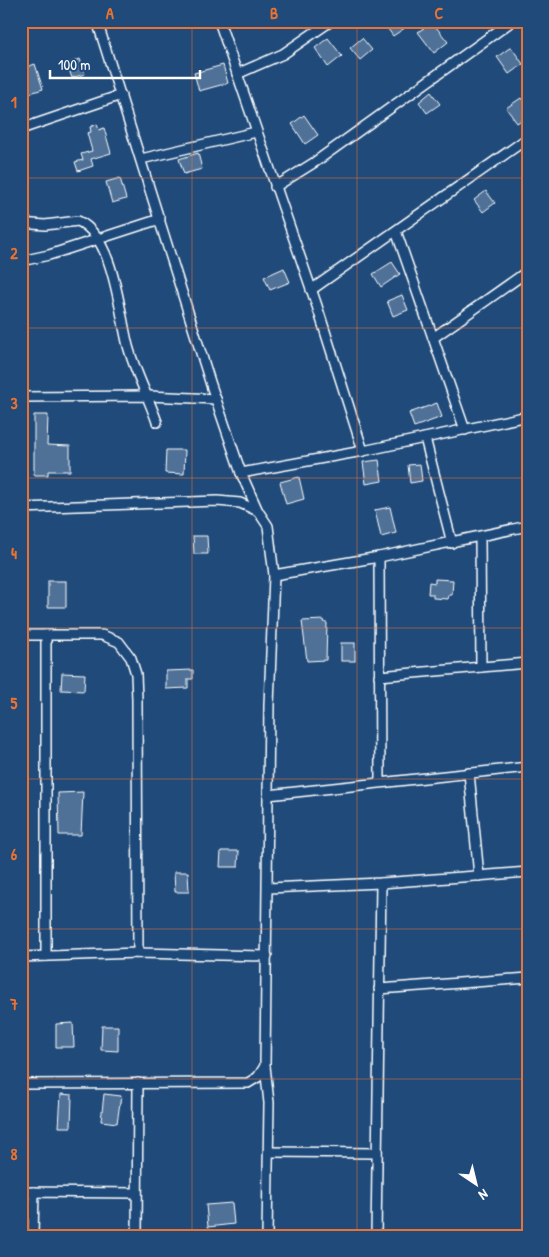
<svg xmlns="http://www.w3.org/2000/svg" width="549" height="1257" font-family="'Patrick Hand',sans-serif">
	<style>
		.building { fill: #507197; stroke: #fff }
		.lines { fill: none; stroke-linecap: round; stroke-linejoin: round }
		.minor-casing { stroke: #fff; stroke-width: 12 }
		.minor { stroke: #1f4a7a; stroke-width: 9 }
		.grid { fill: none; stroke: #eb7230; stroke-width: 1; stroke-opacity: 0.55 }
		.neatline { fill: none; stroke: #eb7230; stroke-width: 2 }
		.grid-label { font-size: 16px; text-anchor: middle; font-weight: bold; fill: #eb7230 }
	</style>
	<rect width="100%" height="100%" fill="#1f4a7a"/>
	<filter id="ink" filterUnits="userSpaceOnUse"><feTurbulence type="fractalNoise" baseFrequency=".02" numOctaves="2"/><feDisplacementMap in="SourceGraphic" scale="10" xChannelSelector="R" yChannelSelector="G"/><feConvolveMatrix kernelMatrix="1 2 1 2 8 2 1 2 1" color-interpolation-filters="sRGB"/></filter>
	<g filter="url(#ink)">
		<g class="building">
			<polygon points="391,21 415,21 393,36 385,25"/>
			<polygon points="432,22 448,42 434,53 418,32"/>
			<polygon points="328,38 342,56 328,67 315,48"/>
			<polygon points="362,38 372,50 360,60 350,48"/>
			<polygon points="511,47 523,64 509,74 497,57"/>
			<polygon points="80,59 85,74 72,78 67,64"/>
			<polygon points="35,64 43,89 27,94 21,77 21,69"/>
			<polygon points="223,65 228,83 199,91 194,73"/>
			<polygon points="431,92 440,104 427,113 419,102"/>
			<polygon points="521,98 528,108 528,116 517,123 506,108"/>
			<polygon points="304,115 318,135 305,144 292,124"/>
			<polygon points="97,124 99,130 104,128 111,153 91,159 93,166 78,171 75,162 83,160 81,154 92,151 87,133 91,132 90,127"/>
			<polygon points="198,153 202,169 184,174 179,159"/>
			<polygon points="120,178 126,199 112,203 106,182"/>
			<polygon points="486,191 495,203 483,212 474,200"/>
			<polygon points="392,262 400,274 381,287 373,274"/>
			<polygon points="284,268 290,282 270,290 264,277"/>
			<polygon points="402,295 408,310 393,316 387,301"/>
			<polygon points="437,403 442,417 414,427 409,413"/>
			<polygon points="34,415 48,415 47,445 70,446 70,471 48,471 48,475 34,475"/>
			<polygon points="166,450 185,450 184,474 165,473"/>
			<polygon points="379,460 382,481 366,484 363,462"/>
			<polygon points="420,464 422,481 410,483 408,465"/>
			<polygon points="299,477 304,499 286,504 280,482"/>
			<polygon points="390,507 396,533 381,537 375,510"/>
			<polygon points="193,536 207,536 208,554 194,554"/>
			<polygon points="435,579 453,580 452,595 449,595 448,599 433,598 433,594 428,594 429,582 435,583"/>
			<rect x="48" y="581" width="18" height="26"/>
			<polygon points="324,620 325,623 327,623 326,660 307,661 302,621"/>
			<rect x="341" y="643" width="14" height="18"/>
			<polygon points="193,670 193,679 188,679 188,688 166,689 166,671"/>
			<polygon points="62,673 85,674 84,691 61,690"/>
			<polygon points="83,792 81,835 59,835 58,793"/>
			<polygon points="221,851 239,851 238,867 220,867"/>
			<polygon points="174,872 188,872 189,892 175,892"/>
			<polygon points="73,1023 74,1047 56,1047 56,1024"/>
			<polygon points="102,1026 118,1026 118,1051 101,1050"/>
			<polygon points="61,1094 72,1095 71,1127 59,1127"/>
			<polygon points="104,1094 121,1096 117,1123 101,1121"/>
			<polygon points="232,1203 234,1224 208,1227 206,1205"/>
		</g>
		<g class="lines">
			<g class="minor-casing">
				<g id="minor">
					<polyline points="97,21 211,385 241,473 258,511"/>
					<polyline points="219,21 317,306 363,451"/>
					<polyline points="237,74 283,54 331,21"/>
					<polyline points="21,129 121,95"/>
					<polyline points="141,159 256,132"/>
					<polyline points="275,187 315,162 512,21"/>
					<path d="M21,223L45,225L78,221C114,237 119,311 128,346C135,372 148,396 157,422"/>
					<polyline points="396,231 465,430"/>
					<polyline points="21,261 49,255 160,219"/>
					<polyline points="311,290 528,138"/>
					<polyline points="433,338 528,271"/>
					<polyline points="21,397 148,396 216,399"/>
					<polyline points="425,438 452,543"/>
					<polyline points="241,473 363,451 528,416"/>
					<polyline points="21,508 217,501 240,503 258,511 268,526 274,575 269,705 265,1066 258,1077 248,1083 21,1084"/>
					<polyline points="480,537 481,667"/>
					<polyline points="379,557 380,782"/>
					<polyline points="274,575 379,557 528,526"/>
					<polyline points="21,635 102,635 119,642 131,658 136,674 137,699 138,953"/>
					<polyline points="46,635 46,956"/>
					<polyline points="379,676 528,663"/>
					<polyline points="469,773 479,876"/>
					<polyline points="268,795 528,767"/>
					<polyline points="268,888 381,883 528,872"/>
					<polyline points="21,957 138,953 267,956"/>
					<polyline points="379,989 528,978"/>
					<polyline points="265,1066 269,1103 267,1236"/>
					<polyline points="269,1152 377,1153"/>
					<polyline points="21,1192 137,1193"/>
					<polyline points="33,1236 34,1192"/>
					<polyline points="137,1236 138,1083"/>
					<polyline points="376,1236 381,883"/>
				</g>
			</g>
			<use href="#minor" class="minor"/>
		</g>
	</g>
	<path class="grid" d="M192,21V1236M357,21V1236M21,178H528M21,328H528M21,478H528M21,628H528M21,779H528M21,929H528M21,1079H528"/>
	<rect width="549" height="1257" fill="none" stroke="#1f4a7a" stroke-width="55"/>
	<g transform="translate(476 1184) rotate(145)" stroke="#1f4a7a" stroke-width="4" paint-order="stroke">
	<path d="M0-4L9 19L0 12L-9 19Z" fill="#ffffff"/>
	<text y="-8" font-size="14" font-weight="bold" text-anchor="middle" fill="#ffffff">N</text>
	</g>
	<path d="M50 70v8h150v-8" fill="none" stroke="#ffffff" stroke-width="2.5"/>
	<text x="58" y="70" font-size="15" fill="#ffffff" stroke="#1f4a7a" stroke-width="4" paint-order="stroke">100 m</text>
	<rect x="28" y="28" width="494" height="1202" class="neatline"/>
	<g class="grid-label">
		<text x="110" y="19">A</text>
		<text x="274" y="19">B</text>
		<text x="439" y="19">C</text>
		<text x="14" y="108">1</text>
		<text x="14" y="259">2</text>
		<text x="14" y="409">3</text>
		<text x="14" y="559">4</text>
		<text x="14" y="709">5</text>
		<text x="14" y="860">6</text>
		<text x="14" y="1010">7</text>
		<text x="14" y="1160">8</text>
	</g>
</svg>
